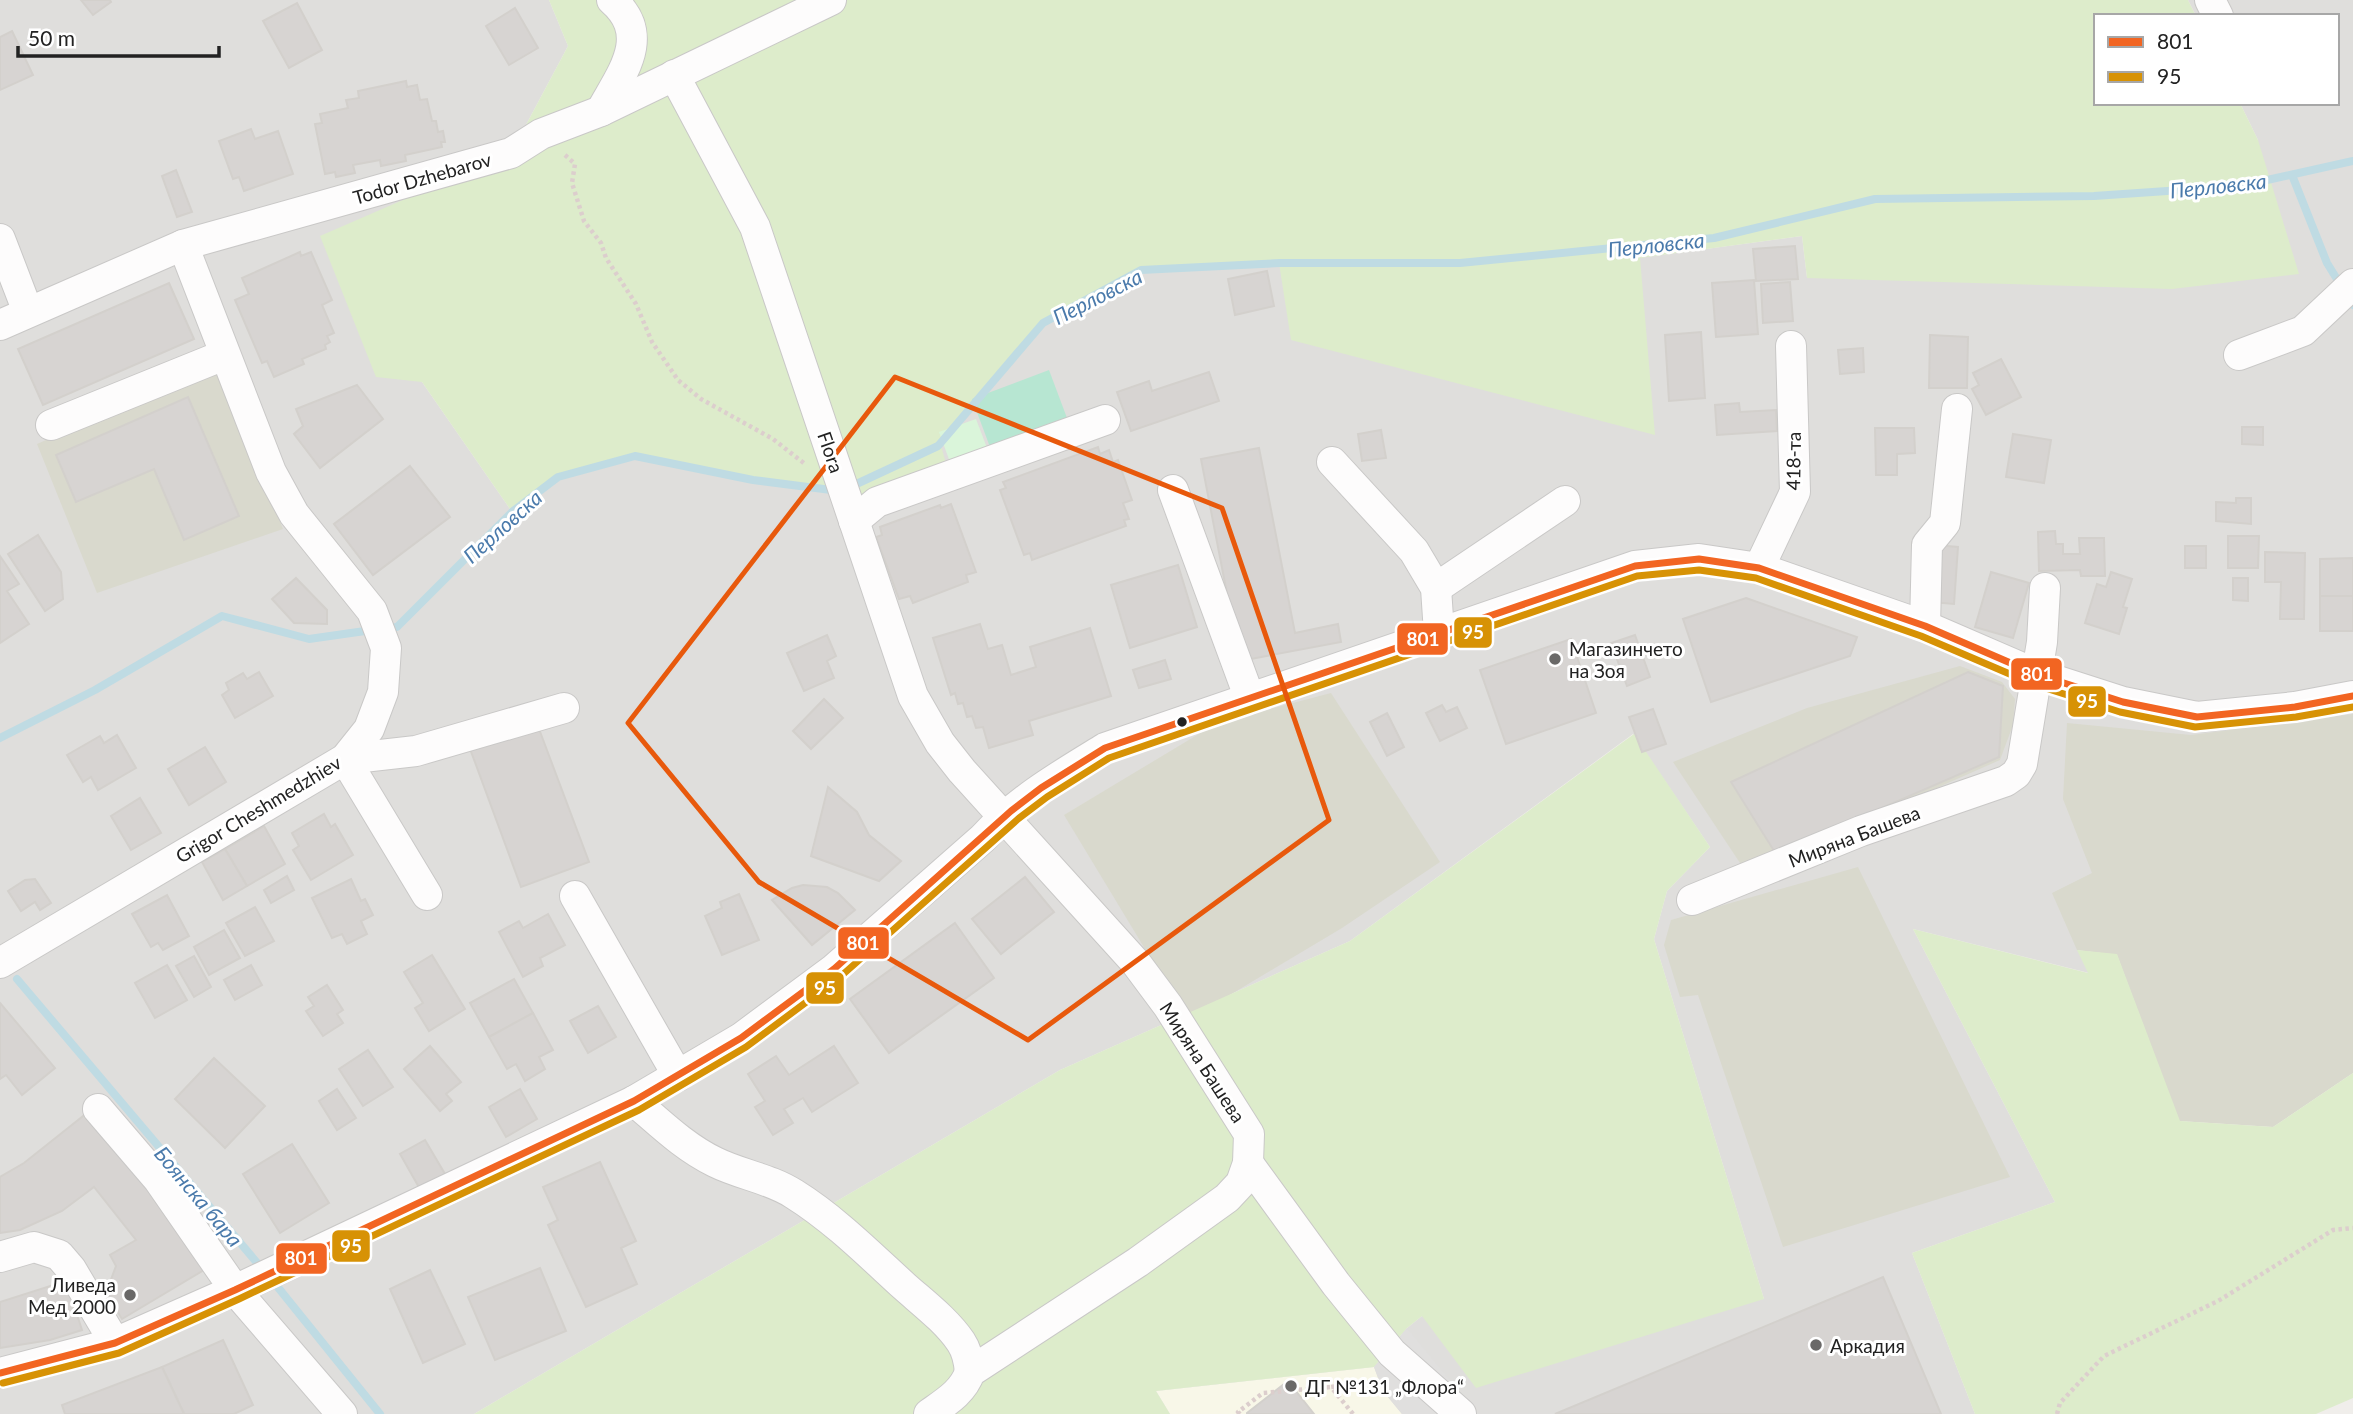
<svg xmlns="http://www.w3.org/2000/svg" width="2353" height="1414" font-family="Lato,sans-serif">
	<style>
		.residential { fill: #dfdedc }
		.education { fill: #f8f7e8 }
		.construction { fill: #d9d9cd }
		.grass { fill: #ddeccb }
		.park { fill: #daf5da }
		.pitch { fill: #b7e6d2 }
		.parking { fill: #e0dfde }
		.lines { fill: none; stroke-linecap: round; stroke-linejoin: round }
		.stream { stroke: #bfdbe3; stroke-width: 8 }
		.building { fill: #d7d4d2; stroke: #d3d0cc; stroke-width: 2 }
		.minor-casing { stroke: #c9c8c7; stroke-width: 32 }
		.path { stroke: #dccecd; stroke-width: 4.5; stroke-dasharray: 3.5 3.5; stroke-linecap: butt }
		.minor { stroke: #fdfcfc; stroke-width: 30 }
		.bus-1-casing { stroke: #fff; stroke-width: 12 }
		.bus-2-casing { stroke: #fff; stroke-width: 12 }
		.bus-1 { stroke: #f26522; stroke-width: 7 }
		.bus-2 { stroke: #d79205; stroke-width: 7 }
		.marked { fill: none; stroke: #e8590c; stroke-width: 5; stroke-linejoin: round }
		.poi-dot { fill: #6a6968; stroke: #fff; stroke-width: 2.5 }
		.bus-dot { fill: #222; stroke: #fff; stroke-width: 2.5 }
		.labels { text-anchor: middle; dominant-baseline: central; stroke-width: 6; stroke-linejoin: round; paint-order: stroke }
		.street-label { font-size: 19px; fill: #222; stroke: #fff }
		.poi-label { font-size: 19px; fill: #222; stroke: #fff; text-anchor: start }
		.water-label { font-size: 21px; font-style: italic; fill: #4a7aab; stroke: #fff }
		.line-badge { stroke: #fff; stroke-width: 2.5 }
		.badge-label { font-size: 19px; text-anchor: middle; font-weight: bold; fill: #fff }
	</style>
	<rect width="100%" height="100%" fill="#f0eeeb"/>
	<polygon class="residential" points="0,0 549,0 568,46 511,153 422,382 512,512 558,477 635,456 753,480 842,492 938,446 1043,323 1141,270 1280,263 1654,434 1639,258 1802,236 1807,278 2258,140 2240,103 2337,103 2337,16 2196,16 2188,0 2353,0 2353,1073 2179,1121 2117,954 2078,950 2089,973 1913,929 2055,1202 1912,1253 1975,1414 1170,1414 1156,1391 1374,1367 1407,1328 1422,1316 1764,1299 1654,939 1667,891 1710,847 1633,734 1350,941 1060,1070 474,1414 0,1414"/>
	<polygon class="education" points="1374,1367 1383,1391 1402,1414 1170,1414 1156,1391"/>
	<g class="construction">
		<polygon points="210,368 222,373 283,529 97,593 37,444"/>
		<polygon points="1960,666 2002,682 2015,699 2013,725 2000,760 1746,872 1673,762 1807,708"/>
		<polygon points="1331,693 1440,862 1342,928 1188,1020 1064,815 1217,723"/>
		<polygon points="2353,714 2353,1073 2273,1127 2179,1121 2117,955 2077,950 2052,893 2092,873 2063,799 2067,723 2191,735"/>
		<polygon points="1858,867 2010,1177 1783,1247 1698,995 1680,997 1664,945 1671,920"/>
	</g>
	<g class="grass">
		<polygon points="549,0 2188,0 2196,16 2096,16 2096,103 2240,103 2258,140 2299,274 2172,289 1807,278 1802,236 1640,258 1655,435 1291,340 1279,263 1141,270 1043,323 938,446 841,492 753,480 635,456 558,477 512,512 422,382 376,377 320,236 511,153 568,46"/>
		<polygon points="941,446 946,463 856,504 845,492"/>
		<polygon points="1634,734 1710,847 1667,891 1654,939 1764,1299 1476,1388 1422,1316 1407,1328 1374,1367 1156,1391 1170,1414 474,1414 1060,1070 1350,941"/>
		<polygon points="1913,929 2088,973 2077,950 2117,954 2180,1121 2273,1127 2353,1073 2353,1398 2316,1414 1975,1414 1912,1253 2055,1202"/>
	</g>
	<polygon class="park" points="976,419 987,448 950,462 939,432"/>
	<polygon class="pitch" points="1049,370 1067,418 990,447 972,399"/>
	<polygon class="parking" points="1407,1328 1478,1414 1402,1414 1383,1391 1374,1367"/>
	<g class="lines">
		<g class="stream">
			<polyline points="2292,175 2327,263 2353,305"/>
			<polyline points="850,487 938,446 1043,323 1141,270 1280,263 1460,263 1714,238 1875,199 2094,196 2240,186 2353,161"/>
			<polyline points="385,628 397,627 512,512 558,477 635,456 753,480 839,491"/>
			<polyline points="0,738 95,690 222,616 309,639 372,630"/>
			<polyline points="17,979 264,1271"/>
			<polyline points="272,1280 380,1414"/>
		</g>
	</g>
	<g class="building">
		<polygon points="81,0 110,0 111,2 93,15"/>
		<polygon points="297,3 322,50 289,68 263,21"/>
		<polygon points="515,8 538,48 509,65 486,26"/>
		<polygon points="12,31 33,75 0,90 0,37"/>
		<polygon points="406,81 407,87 417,85 420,100 427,99 432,121 436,121 438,132 443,131 445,142 441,142 442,147 405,155 406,161 381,166 380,160 353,165 355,173 336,177 335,172 325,174 315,124 322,123 320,114 348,108 346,100 359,98 358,91"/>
		<polygon points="251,129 255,139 278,131 293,174 244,191 239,177 233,179 219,141"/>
		<polygon points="176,170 192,212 177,217 162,176"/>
		<polygon points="1795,246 1798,279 1756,281 1753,249"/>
		<polygon points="300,252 301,256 311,252 332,300 322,305 334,333 327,336 330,342 325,345 326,349 302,359 304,364 274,377 267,361 262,363 235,300 249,294 242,278"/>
		<polygon points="1267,271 1274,306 1235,315 1228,279"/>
		<polygon points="1754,280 1758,334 1716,337 1712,283"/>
		<polygon points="1790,282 1793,321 1763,323 1761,284"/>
		<polygon points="169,283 194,339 43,405 18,349"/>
		<polygon points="1701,332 1705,398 1669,401 1665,335"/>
		<polygon points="1930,335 1968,337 1967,388 1929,388"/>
		<polygon points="1863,348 1864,372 1840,374 1838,350"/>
		<polygon points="2001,359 2021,397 1986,415 1972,389 1979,385 1973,373"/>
		<polygon points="1209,372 1219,401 1131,431 1117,392 1149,381 1152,391"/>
		<polygon points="357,385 383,419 320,468 294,434 303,426 296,409"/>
		<polygon points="188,397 239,516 184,540 154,469 76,502 56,455"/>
		<polygon points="1739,403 1740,412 1776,410 1777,431 1717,435 1715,405"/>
		<polygon points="2242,427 2263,427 2263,445 2242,444"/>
		<polygon points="1875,428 1914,428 1915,453 1897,454 1897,475 1876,475"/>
		<polygon points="1381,430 1386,458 1362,461 1358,434"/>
		<polygon points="2013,434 2051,440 2044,483 2006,477"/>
		<polygon points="1098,447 1100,454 1109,450 1113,462 1118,460 1132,500 1123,503 1129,519 1124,520 1126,526 1032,560 1030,553 1024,555 1000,490 1006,488 1003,482"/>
		<polygon points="1259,448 1295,633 1338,624 1341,642 1240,661 1201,459"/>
		<polygon points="410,466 450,517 373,575 334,524"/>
		<polygon points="2236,498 2251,498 2251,524 2216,521 2216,502 2236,503"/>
		<polygon points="951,504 976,572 966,575 968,582 913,603 910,596 899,599 876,537 882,535 880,527 940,505 941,508"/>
		<polygon points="2055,531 2056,544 2063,544 2063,554 2080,554 2079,538 2104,538 2105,576 2081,576 2080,570 2039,571 2038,532"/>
		<polygon points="38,535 61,572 63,599 45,611 8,554"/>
		<polygon points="2228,536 2259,536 2258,568 2228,568"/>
		<polygon points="1935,545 1958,547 1954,604 1932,602"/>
		<rect x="2185" y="546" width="21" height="22"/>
		<polygon points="2265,552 2305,553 2304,619 2280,619 2281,582 2265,582"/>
		<polygon points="0,556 19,584 7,591 29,624 0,643"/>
		<polygon points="2353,558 2353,596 2320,596 2320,559"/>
		<polygon points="1178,565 1197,627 1130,648 1111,585"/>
		<polygon points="1991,572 2029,583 2013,638 1975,627"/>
		<polygon points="2111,572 2132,579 2123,607 2127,608 2119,634 2085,623 2097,584 2106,587"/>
		<polygon points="296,578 327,610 327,624 294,623 272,599"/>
		<polygon points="2233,578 2248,578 2248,601 2233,600"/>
		<rect x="2320" y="596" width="33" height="35"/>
		<polygon points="1746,598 1857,637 1850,656 1711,702 1683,619"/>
		<polygon points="980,624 988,649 1002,645 1011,675 1036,667 1030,647 1090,628 1111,696 1029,721 1033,735 989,748 983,727 976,728 972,716 967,717 963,703 958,704 955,693 951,695 933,638"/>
		<polygon points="827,635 836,656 827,661 834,678 804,691 787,653"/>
		<polygon points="1635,635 1650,677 1627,686 1611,643"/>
		<polygon points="1571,639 1596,713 1506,744 1480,670"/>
		<polygon points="1165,660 1171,679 1139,688 1133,670"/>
		<polygon points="259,672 273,696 235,718 222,695 229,690 226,683 243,673 247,679"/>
		<polygon points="1968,672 2003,686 1999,757 1776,854 1731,782"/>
		<polygon points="824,699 843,718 811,749 793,731"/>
		<polygon points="1442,705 1446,712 1457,707 1467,728 1440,741 1426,713"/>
		<polygon points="1653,709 1666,744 1642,752 1629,717"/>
		<polygon points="1387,713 1404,747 1387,756 1370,722"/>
		<polygon points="536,721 589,862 521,887 469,746"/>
		<polygon points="117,735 136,768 98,790 91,777 83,782 67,755 100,736 104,743"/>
		<polygon points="205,747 226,782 189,805 168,769"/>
		<polygon points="828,787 857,812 869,835 901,861 879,881 811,856"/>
		<polygon points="140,798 161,833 131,850 111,816"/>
		<polygon points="324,814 331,827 335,824 353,855 311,880 293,850 299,846 292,833"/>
		<polygon points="264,826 285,864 247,886 225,849"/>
		<polygon points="225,849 247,886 223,900 202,862"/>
		<polygon points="287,876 294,890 271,903 264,890"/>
		<polygon points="1025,877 1054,912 1001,954 972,919"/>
		<polygon points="35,879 51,903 40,910 35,902 21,911 8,891 25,880"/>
		<polygon points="351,879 361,901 365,899 373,915 361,921 367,934 347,944 342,934 332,938 312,898"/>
		<polygon points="803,885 827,887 838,893 855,910 812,945 772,900 792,888"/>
		<polygon points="739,894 759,940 722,955 705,916 722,908 720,902"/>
		<polygon points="167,895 189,936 163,950 158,943 151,947 132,914"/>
		<polygon points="255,907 274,941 245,956 226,923"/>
		<polygon points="548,914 565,945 540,958 543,966 523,977 499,932 519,921 523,928"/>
		<polygon points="955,923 994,978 889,1053 850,999"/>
		<polygon points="224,930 240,958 209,975 194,947"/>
		<polygon points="432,955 465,1009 429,1031 415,1008 423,1003 404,972"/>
		<polygon points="194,956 211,987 194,997 176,966"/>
		<polygon points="167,965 187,1000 155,1018 135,983"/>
		<polygon points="251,965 262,985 235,1000 224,980"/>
		<polygon points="514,979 533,1013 489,1037 470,1003"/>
		<polygon points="327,985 343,1010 337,1014 343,1023 323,1036 306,1011 314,1006 308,997"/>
		<polygon points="0,1003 55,1068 22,1095 6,1075 0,1079"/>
		<polygon points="598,1006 616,1037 588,1053 570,1021"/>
		<polygon points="533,1013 553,1050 539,1057 545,1069 525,1081 516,1064 507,1069 489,1037"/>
		<polygon points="430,1046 461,1082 446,1094 452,1101 440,1111 404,1069"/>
		<polygon points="834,1046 858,1083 812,1112 803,1098 784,1109 793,1123 773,1135 755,1107 765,1101 748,1074 776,1056 789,1075"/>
		<polygon points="368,1050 393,1087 363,1106 339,1069"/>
		<polygon points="214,1058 265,1106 225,1148 175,1099"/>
		<polygon points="337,1089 356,1118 337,1130 319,1101"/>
		<polygon points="520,1089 537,1119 506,1137 489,1107"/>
		<polygon points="87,1113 209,1267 122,1319 106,1293 116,1266 110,1255 136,1240 94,1187 62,1211 20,1230 0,1233 0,1177 24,1163"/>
		<polygon points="425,1140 445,1174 420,1189 400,1154"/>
		<polygon points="292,1144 329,1203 280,1233 243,1174"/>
		<polygon points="600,1162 636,1241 621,1248 637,1284 586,1307 548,1225 558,1220 543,1187"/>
		<polygon points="540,1268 566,1331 495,1360 468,1297"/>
		<polygon points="430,1270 465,1344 423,1363 390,1289"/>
		<polygon points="1883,1277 1941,1414 1555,1414"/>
		<polygon points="66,1281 82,1330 50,1340 0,1348 0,1302"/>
		<polygon points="223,1340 253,1405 234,1414 184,1414 162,1367"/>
		<polygon points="162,1367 184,1414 65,1414 62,1405"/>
		<polygon points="1288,1381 1314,1414 1247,1414 1247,1413"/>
	</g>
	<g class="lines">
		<g class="minor-casing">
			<g id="minor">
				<polyline points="2210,0 2218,16"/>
				<path d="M674,75L755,227L913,696L940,743L962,771L1136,963L1168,1006L1249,1134L1248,1163L1241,1183L1227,1198L1138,1262L970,1372C963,1392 946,1402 929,1414"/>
				<path d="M601,111C621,74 653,36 612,0"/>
				<polyline points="0,239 28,312"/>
				<polyline points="0,325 183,245 511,153 541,134 601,111 831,0"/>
				<polyline points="2239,355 2303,331 2353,284"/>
				<polyline points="51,425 224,355"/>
				<polyline points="1332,462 1414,551 1436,588 1439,633"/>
				<polyline points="1173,490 1250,699"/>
				<polyline points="854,521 877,502 1105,420"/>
				<polyline points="1759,568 1795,492 1791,346"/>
				<polyline points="1436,588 1565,501"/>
				<polyline points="1925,626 1927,545 1945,523 1957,409"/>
				<polyline points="427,895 345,759 416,751 564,708"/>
				<polyline points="575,896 678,1076"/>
				<polyline points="1692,900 1861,831 2006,781 2016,774 2022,764 2042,642 2045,588"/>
				<polyline points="0,963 345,759 369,729 383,692 386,648 372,611 294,514 271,472 183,245"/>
				<path d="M634,1101C660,1123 684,1147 715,1162C741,1175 769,1178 794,1194C834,1219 869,1254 904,1286C923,1303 946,1320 961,1342C967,1351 969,1361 970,1372"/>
				<polyline points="98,1109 158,1179 235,1290 342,1414"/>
				<polyline points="1248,1163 1336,1284 1392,1353 1461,1414"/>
				<polyline points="0,1257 34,1247 59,1255 71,1269 115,1343"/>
				<path d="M0,1373L115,1343L235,1290L634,1101L741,1038L834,969L983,838C1019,799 1061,775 1105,748L1635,566L1699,559L1759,568L1925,626L2036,674L2123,702L2197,717L2295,707L2353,696"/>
			</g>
		</g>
		<g class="path">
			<polyline points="565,155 575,164 572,183 584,221 601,243 606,258 636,304 652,342 678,380 701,399 773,439 805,464"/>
			<polyline points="1240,1414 1238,1412 1263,1393 1331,1387"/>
			<polyline points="1353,1414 1331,1387 1379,1381"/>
			<polyline points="2057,1414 2060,1403 2104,1356 2218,1301 2333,1230 2353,1228"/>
		</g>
		<use href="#minor" class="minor"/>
		<g class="bus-1-casing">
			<polyline id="bus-1" points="0,1373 115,1343 235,1290 634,1101 741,1038 834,969 1011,811 1041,788 1105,748 1635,566 1699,559 1759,568 1925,626 2036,674 2123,702 2197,717 2295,707 2353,696"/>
		</g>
		<g class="bus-2-casing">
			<polyline id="bus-2" points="3,1383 119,1353 239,1299 639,1110 746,1047 840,977 1018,819 1047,797 1109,758 1637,576 1699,570 1756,578 1921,636 2033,684 2120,712 2195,727 2296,717 2353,707"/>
		</g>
		<use href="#bus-1" class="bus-1"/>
		<use href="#bus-2" class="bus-2"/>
	</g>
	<path class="marked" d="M895,377L1222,508L1329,820L1028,1040L759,882L628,723Z"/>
	<g class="poi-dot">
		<circle cx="1555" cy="659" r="7"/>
		<circle cx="130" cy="1295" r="7"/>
		<circle cx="1816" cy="1345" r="7"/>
		<circle cx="1291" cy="1386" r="7"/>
	</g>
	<circle class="bus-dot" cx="1182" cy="722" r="6"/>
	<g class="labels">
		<g class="street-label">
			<text transform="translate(422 178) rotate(-16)">Todor Dzhebarov</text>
			<text transform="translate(831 452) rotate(71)">Flora</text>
			<text transform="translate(1793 461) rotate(-89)">418-та</text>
			<text transform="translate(258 809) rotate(-31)">Grigor Cheshmedzhiev</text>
			<text transform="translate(1854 836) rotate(-21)">Миряна Башева</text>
			<text transform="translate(1203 1062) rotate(57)">Миряна Башева</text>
		</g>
		<g class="poi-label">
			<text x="1569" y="648">Магазинчето<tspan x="1569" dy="22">на Зоя</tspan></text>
			<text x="116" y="1284" text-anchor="end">Ливеда<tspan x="116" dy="22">Мед 2000</tspan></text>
			<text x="1830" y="1345">Аркадия</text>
			<text x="1305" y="1386">ДГ №131 „Флора“</text>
		</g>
		<g class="water-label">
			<text transform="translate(2218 185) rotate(-6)">Перловска</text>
			<text transform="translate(1656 244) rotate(-6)">Перловска</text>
			<text transform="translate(1097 296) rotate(-27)">Перловска</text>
			<text transform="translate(502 526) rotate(-42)">Перловска</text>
			<text transform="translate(199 1196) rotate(50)">Боянска бара</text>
		</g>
	</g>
	<g class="line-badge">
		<rect x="1453" y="616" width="40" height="33" rx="7" fill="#d79205"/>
		<rect x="1396" y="622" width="53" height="34" rx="7" fill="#f26522"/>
		<rect x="2010" y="657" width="53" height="34" rx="7" fill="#f26522"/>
		<rect x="2067" y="685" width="40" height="33" rx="7" fill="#d79205"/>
		<rect x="837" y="926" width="53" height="34" rx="7" fill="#f26522"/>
		<rect x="805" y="971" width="40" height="34" rx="7" fill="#d79205"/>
		<rect x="331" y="1229" width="40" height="34" rx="7" fill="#d79205"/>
		<rect x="275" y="1242" width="53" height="33" rx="7" fill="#f26522"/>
	</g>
	<g class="badge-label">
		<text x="1473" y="639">95</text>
		<text x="1423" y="646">801</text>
		<text x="2037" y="681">801</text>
		<text x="2087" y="708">95</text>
		<text x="863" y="950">801</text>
		<text x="825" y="995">95</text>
		<text x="351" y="1253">95</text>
		<text x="301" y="1265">801</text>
	</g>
	<rect x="2094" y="14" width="245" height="91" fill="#ffffff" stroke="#a7a7a7" stroke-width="2"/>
	<rect x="2108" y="37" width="35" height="10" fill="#f26522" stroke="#a7a7a7" stroke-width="2"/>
	<text x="2157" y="49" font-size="21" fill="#222222">801</text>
	<rect x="2108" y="72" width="35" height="10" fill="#d79205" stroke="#a7a7a7" stroke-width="2"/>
	<text x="2157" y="84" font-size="21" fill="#222222">95</text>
	<path d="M18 46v10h201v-10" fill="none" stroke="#222222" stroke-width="3.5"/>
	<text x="28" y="46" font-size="21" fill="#222222" stroke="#ffffff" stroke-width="5" paint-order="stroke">50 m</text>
</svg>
